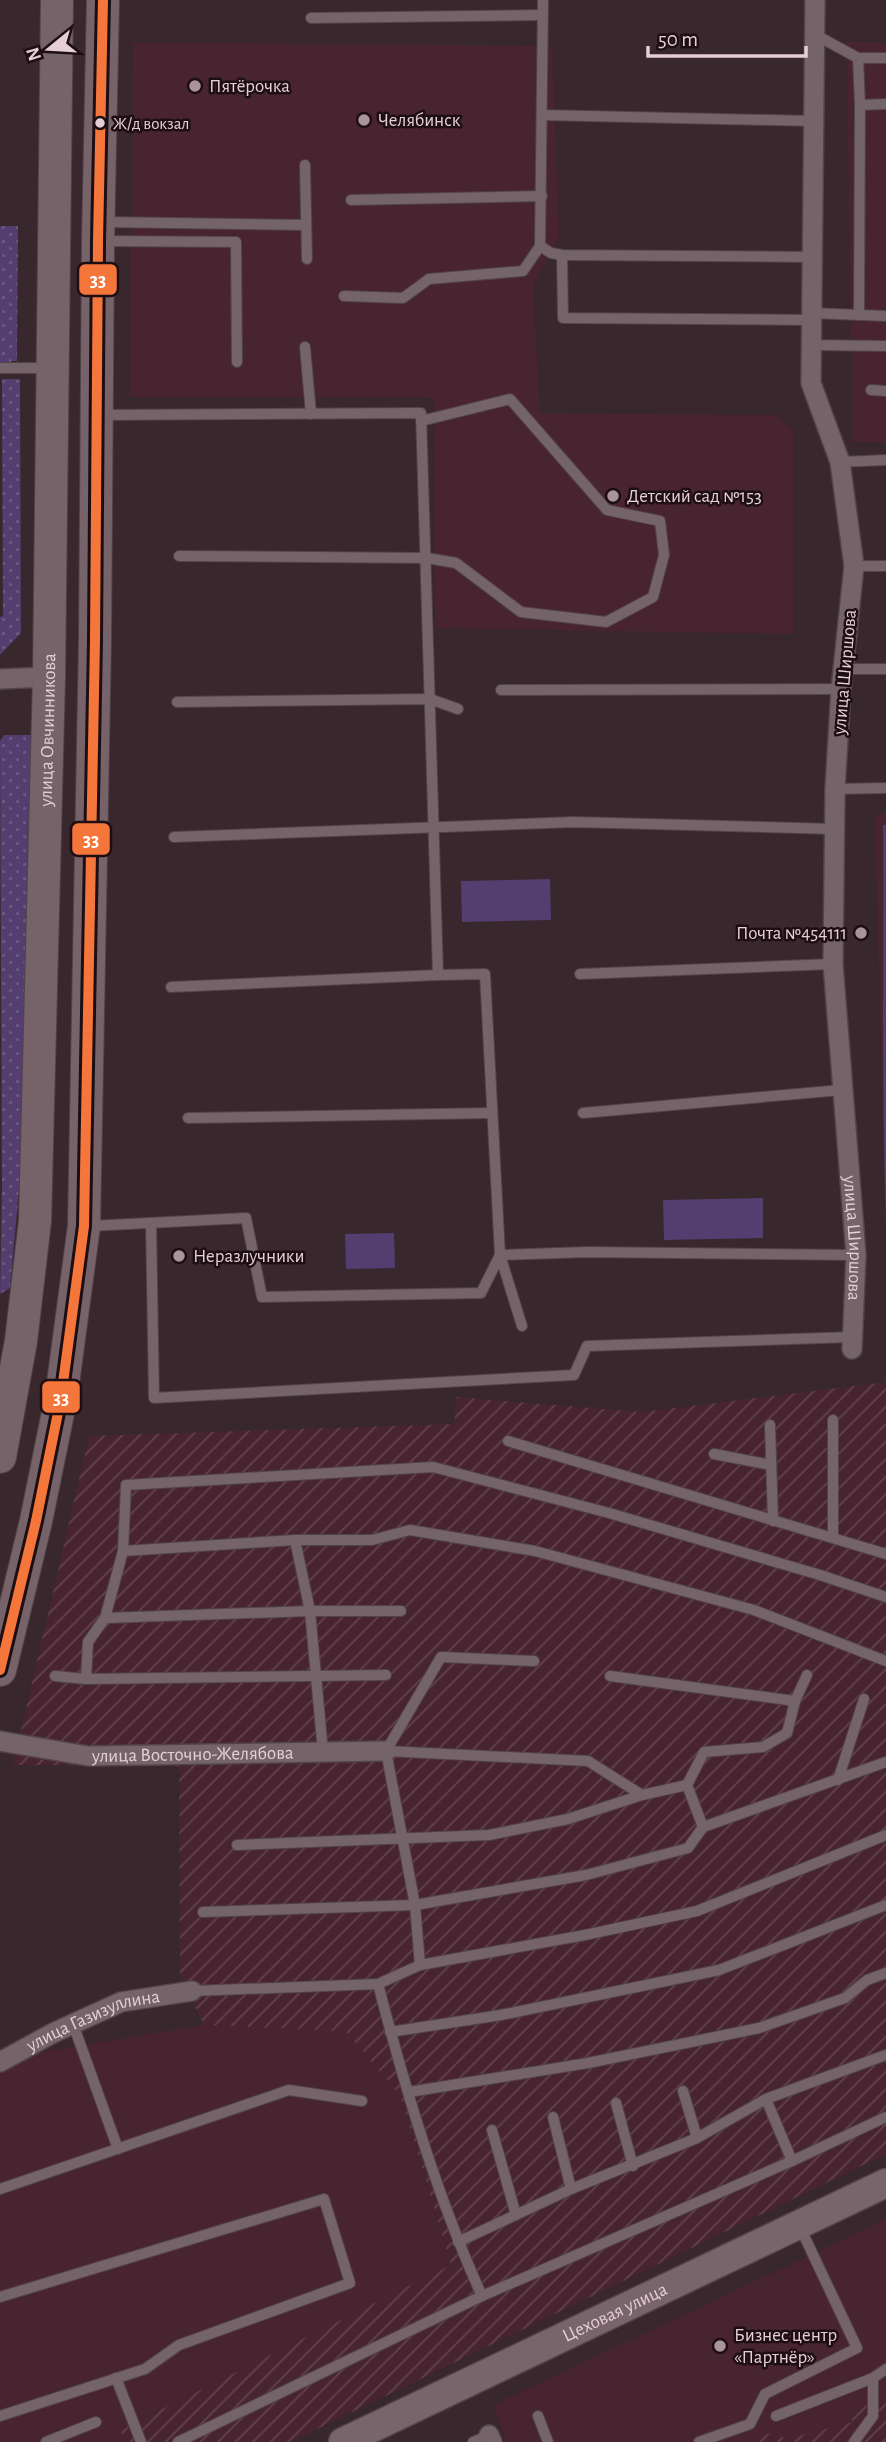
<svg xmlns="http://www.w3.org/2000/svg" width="886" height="2442" font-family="'Alegreya Sans',sans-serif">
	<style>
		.built { fill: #482430 }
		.industrial { fill: url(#industrial-furrows) }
		.grass { fill: url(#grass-dots) }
		.park { fill: #533e6f }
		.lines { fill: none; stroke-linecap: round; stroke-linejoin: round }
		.lane-casing { stroke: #524349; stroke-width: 12 }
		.street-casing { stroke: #524349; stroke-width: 22 }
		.secondary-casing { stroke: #524349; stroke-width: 31 }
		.primary-casing { stroke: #524349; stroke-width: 34 }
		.lane { stroke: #746368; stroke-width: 10 }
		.street { stroke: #746368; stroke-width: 19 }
		.secondary { stroke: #78656b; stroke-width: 28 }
		.primary { stroke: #756369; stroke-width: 32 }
		.bus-1-casing { stroke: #1d0e13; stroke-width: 16 }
		.bus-1 { stroke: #f5763a; stroke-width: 10 }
		.poi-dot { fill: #a8949a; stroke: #1d0e13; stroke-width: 2.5 }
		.bus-dot { fill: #e5ced4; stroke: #1d0e13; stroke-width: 2.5 }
		.labels { text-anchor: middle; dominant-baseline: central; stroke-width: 5; stroke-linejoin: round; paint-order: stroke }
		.bus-label { font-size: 17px; fill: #e5ced4; stroke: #1d0e13; text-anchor: start }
		.poi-label { font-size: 19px; fill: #e5ced4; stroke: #1d0e13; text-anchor: start }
		.street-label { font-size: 19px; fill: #e5ced4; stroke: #1d0e13 }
		.line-badge { stroke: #1d0e13; stroke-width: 2.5 }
		.badge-label { font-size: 19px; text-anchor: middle; font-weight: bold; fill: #fff }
	</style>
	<defs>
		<pattern id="industrial-furrows" width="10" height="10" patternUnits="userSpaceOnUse" patternTransform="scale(1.75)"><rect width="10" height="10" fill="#482430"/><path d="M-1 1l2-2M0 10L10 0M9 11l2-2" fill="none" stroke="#62434d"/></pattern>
		<pattern id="grass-dots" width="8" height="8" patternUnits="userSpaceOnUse" patternTransform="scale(1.75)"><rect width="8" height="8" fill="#533e6f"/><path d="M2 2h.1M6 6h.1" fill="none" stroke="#6c5983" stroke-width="1.8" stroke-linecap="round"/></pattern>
	</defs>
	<rect width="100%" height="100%" fill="#38272d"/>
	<g class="built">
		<polygon points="133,42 552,46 559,235 551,253 533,285 540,413 778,415 793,432 793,634 435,628 433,398 129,397"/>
		<polygon points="847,42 886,42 886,442 852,442"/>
		<polygon points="875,814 886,814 886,1220 885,1220"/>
		<polygon points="204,2025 345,2030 400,2095 451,2266 121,2429 126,2442 0,2442 0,2059"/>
		<polygon points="886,2219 886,2397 853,2411 853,2422 786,2440 752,2437 753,2442 507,2442 493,2405"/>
	</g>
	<g class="industrial">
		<polygon points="886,1382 886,2154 290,2442 126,2442 120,2430 451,2265 400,2095 345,2031 204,2025 180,1974 179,1766 13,1765 89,1436 454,1424 457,1397 642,1412"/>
		<polygon points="886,2397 886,2442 753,2442 751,2437 774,2433 786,2439 852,2422 853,2411"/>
	</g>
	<g class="grass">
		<polygon points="0,226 18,226 17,361 11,361 11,363 0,362"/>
		<polygon points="2,379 20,379 21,633 0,655 0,617 3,616"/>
		<polygon points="4,735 31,735 22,1156 10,1288 0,1294 2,1187 0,741"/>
	</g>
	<g class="park">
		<path d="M883,825H886V1217C881,1088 884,955 883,825Z"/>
		<polygon points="550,879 551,920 462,922 461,881"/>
		<polygon points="763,1198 763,1238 664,1240 663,1200"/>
		<polygon points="394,1233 395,1268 346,1269 345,1234"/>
	</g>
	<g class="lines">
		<g class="lane-casing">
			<g id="lane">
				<polyline points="311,18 542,15"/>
				<polyline points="814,34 858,58 860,105 859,315"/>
				<polyline points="858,58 886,58"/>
				<polyline points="860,105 886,104"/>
				<polyline points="542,115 813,121"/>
				<polyline points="305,165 307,259"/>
				<polyline points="351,200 542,196"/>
				<polyline points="104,222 306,225"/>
				<polyline points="100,241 236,242 237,362"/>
				<polyline points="540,246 551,253 562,255 811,257"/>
				<polyline points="562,255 563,318 811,320"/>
				<polyline points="344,296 403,298 429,279 523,271 540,246 543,0"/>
				<polyline points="811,313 886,316"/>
				<polyline points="811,345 886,346"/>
				<polyline points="305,347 311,414"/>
				<polyline points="0,368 48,368"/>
				<polyline points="871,390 886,391"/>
				<polyline points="100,415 421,413 438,975 485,974 500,1255 522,1326"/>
				<polyline points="840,462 886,460"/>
				<polyline points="179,556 427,558 456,563 521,612 606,622 653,597 664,555 660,521 607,510 510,399 421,421"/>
				<polyline points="854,566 886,566"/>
				<polyline points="844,669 886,669"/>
				<polyline points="501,690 841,689"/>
				<polyline points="177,702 430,699 458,709"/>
				<polyline points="835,789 886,788"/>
				<polyline points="174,837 574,822 834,829"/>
				<polyline points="580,974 833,964"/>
				<polyline points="171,987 438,975"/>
				<polyline points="583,1113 841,1090"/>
				<polyline points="188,1118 492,1113"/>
				<polyline points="151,1223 154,1398 574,1375 587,1346 853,1337"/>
				<polyline points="90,1226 246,1218 262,1297 481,1293 500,1255 587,1252 856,1255"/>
				<polyline points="833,1420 833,1538"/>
				<polyline points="770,1425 773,1521"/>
				<polyline points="508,1441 886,1554"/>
				<polyline points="714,1454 771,1465"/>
				<polyline points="295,1540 310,1611 323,1752"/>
				<polyline points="123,1551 295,1540 372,1540 410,1530 535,1551 754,1610 886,1661"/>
				<polyline points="105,1618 310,1611 401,1611"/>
				<polyline points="55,1676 86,1679 386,1675"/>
				<polyline points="610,1676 795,1701"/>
				<polyline points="86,1679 88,1642 105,1618 123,1551 126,1485 433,1467 609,1513 820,1575 886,1597"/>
				<polyline points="386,1751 588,1761 642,1795"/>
				<polyline points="838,1780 864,1699"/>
				<polyline points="703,1827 687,1785 704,1752 763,1747 787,1733 795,1701 807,1675"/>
				<polyline points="237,1845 489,1835 568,1819 642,1795 687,1785"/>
				<polyline points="203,1912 415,1905 586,1875 688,1848 703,1827 886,1762"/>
				<polyline points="420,1965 415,1905 386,1751 441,1657 534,1661"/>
				<path d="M378,1984C405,2088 437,2197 482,2296"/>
				<polyline points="192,1991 378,1984 420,1965 585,1935 697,1911 886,1835"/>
				<polyline points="73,2024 118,2149"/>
				<polyline points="390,2032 501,2015 719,1970 886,1905"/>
				<polyline points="683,2091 697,2138"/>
				<polyline points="409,2092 588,2063 759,2028 845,1998 867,1980 886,1973"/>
				<polyline points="766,2099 792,2161"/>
				<polyline points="616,2103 633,2166"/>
				<polyline points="553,2117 571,2189"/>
				<polyline points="492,2130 516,2215"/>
				<polyline points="0,2189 289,2090 362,2101"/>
				<polyline points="458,2242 571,2189 697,2138 766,2099 886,2055"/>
				<polyline points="0,2297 324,2199 350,2283 179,2345 145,2369 0,2416"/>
				<polyline points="116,2378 141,2442"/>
				<polyline points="538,2416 548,2442"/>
				<polyline points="776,2416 873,2378"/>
				<polyline points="46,2442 96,2422"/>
				<polyline points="178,2442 482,2296 792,2161 886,2117"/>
				<polyline points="473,2442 489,2435"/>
				<polyline points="699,2442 750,2424 765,2394 857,2348 799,2225"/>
				<polyline points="854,2442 873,2416 873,2378 886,2369"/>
			</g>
		</g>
		<g class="street-casing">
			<g id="street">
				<path id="s1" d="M815,0L811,383L840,462L854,566L841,689L835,789L833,964L856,1255L852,1349"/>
				<polyline points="0,679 49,677"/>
				<path id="s2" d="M0,1741L88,1756L386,1751"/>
				<path id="s3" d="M0,2062L53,2033L121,2002L192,1991"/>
				<polyline points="489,2435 492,2442"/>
			</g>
		</g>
		<g class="secondary-casing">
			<g id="secondary">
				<path id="s4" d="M343,2442L886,2183"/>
			</g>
		</g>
		<g class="primary-casing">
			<g id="primary">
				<path id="s5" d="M0,1457L21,1341L35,1221L49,677L57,0"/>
				<polyline points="0,1670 36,1521 61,1398 84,1226 95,640 98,241 103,0"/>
			</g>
		</g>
		<use href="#lane" class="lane"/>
		<use href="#street" class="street"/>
		<use href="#secondary" class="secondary"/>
		<use href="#primary" class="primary"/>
		<g class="bus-1-casing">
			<polyline id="bus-1" points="0,1670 36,1521 61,1398 84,1226 95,640 98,241 103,0"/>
		</g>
		<use href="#bus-1" class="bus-1"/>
	</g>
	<g class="poi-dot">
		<circle cx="195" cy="86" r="7"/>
		<circle cx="364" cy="120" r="7"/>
		<circle cx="613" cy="496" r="7"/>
		<circle cx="861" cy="933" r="7"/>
		<circle cx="179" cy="1256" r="7"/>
		<circle cx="720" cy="2346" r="7"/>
	</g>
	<circle class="bus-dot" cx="100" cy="123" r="6"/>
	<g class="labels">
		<g class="bus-label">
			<text x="113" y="123">Ж/д вокзал</text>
		</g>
		<g class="poi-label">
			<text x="209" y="86">Пятёрочка</text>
			<text x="378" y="120">Челябинск</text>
			<text x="627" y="496">Детский сад №153</text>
			<text x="847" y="933" text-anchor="end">Почта №454111</text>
			<text x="193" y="1256">Неразлучники</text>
			<text x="734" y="2335">Бизнес центр<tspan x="734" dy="22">«Партнёр»</tspan></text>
		</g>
		<g class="street-label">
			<text transform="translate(845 672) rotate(-85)">улица Ширшова</text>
			<text stroke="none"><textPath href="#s5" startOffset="730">улица Овчинникова</textPath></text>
			<text stroke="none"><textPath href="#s1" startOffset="1246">улица Ширшова</textPath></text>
			<text stroke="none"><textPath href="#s2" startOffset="194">улица Восточно-Желябова</textPath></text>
			<text stroke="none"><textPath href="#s3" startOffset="103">улица Газизуллина</textPath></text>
			<text stroke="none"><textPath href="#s4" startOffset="301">Цеховая улица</textPath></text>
		</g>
	</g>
	<g class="line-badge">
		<rect x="78" y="263" width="40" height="33" rx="7" fill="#f5763a"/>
		<rect x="71" y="822" width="40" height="34" rx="7" fill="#f5763a"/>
		<rect x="41" y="1380" width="40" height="34" rx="7" fill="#f5763a"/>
	</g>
	<g class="badge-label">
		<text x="98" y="286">33</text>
		<text x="91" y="846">33</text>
		<text x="61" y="1404">33</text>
	</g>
	<g transform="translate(49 49) rotate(252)" stroke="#1d0e13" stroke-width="5" paint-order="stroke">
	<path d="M0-5L12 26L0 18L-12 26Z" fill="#e5ced4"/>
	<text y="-10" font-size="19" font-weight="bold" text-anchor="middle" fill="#e5ced4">N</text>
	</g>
	<path d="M648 46v10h158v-10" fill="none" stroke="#e5ced4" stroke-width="3.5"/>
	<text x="658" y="46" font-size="21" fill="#e5ced4" stroke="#1d0e13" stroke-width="5" paint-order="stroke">50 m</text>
</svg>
